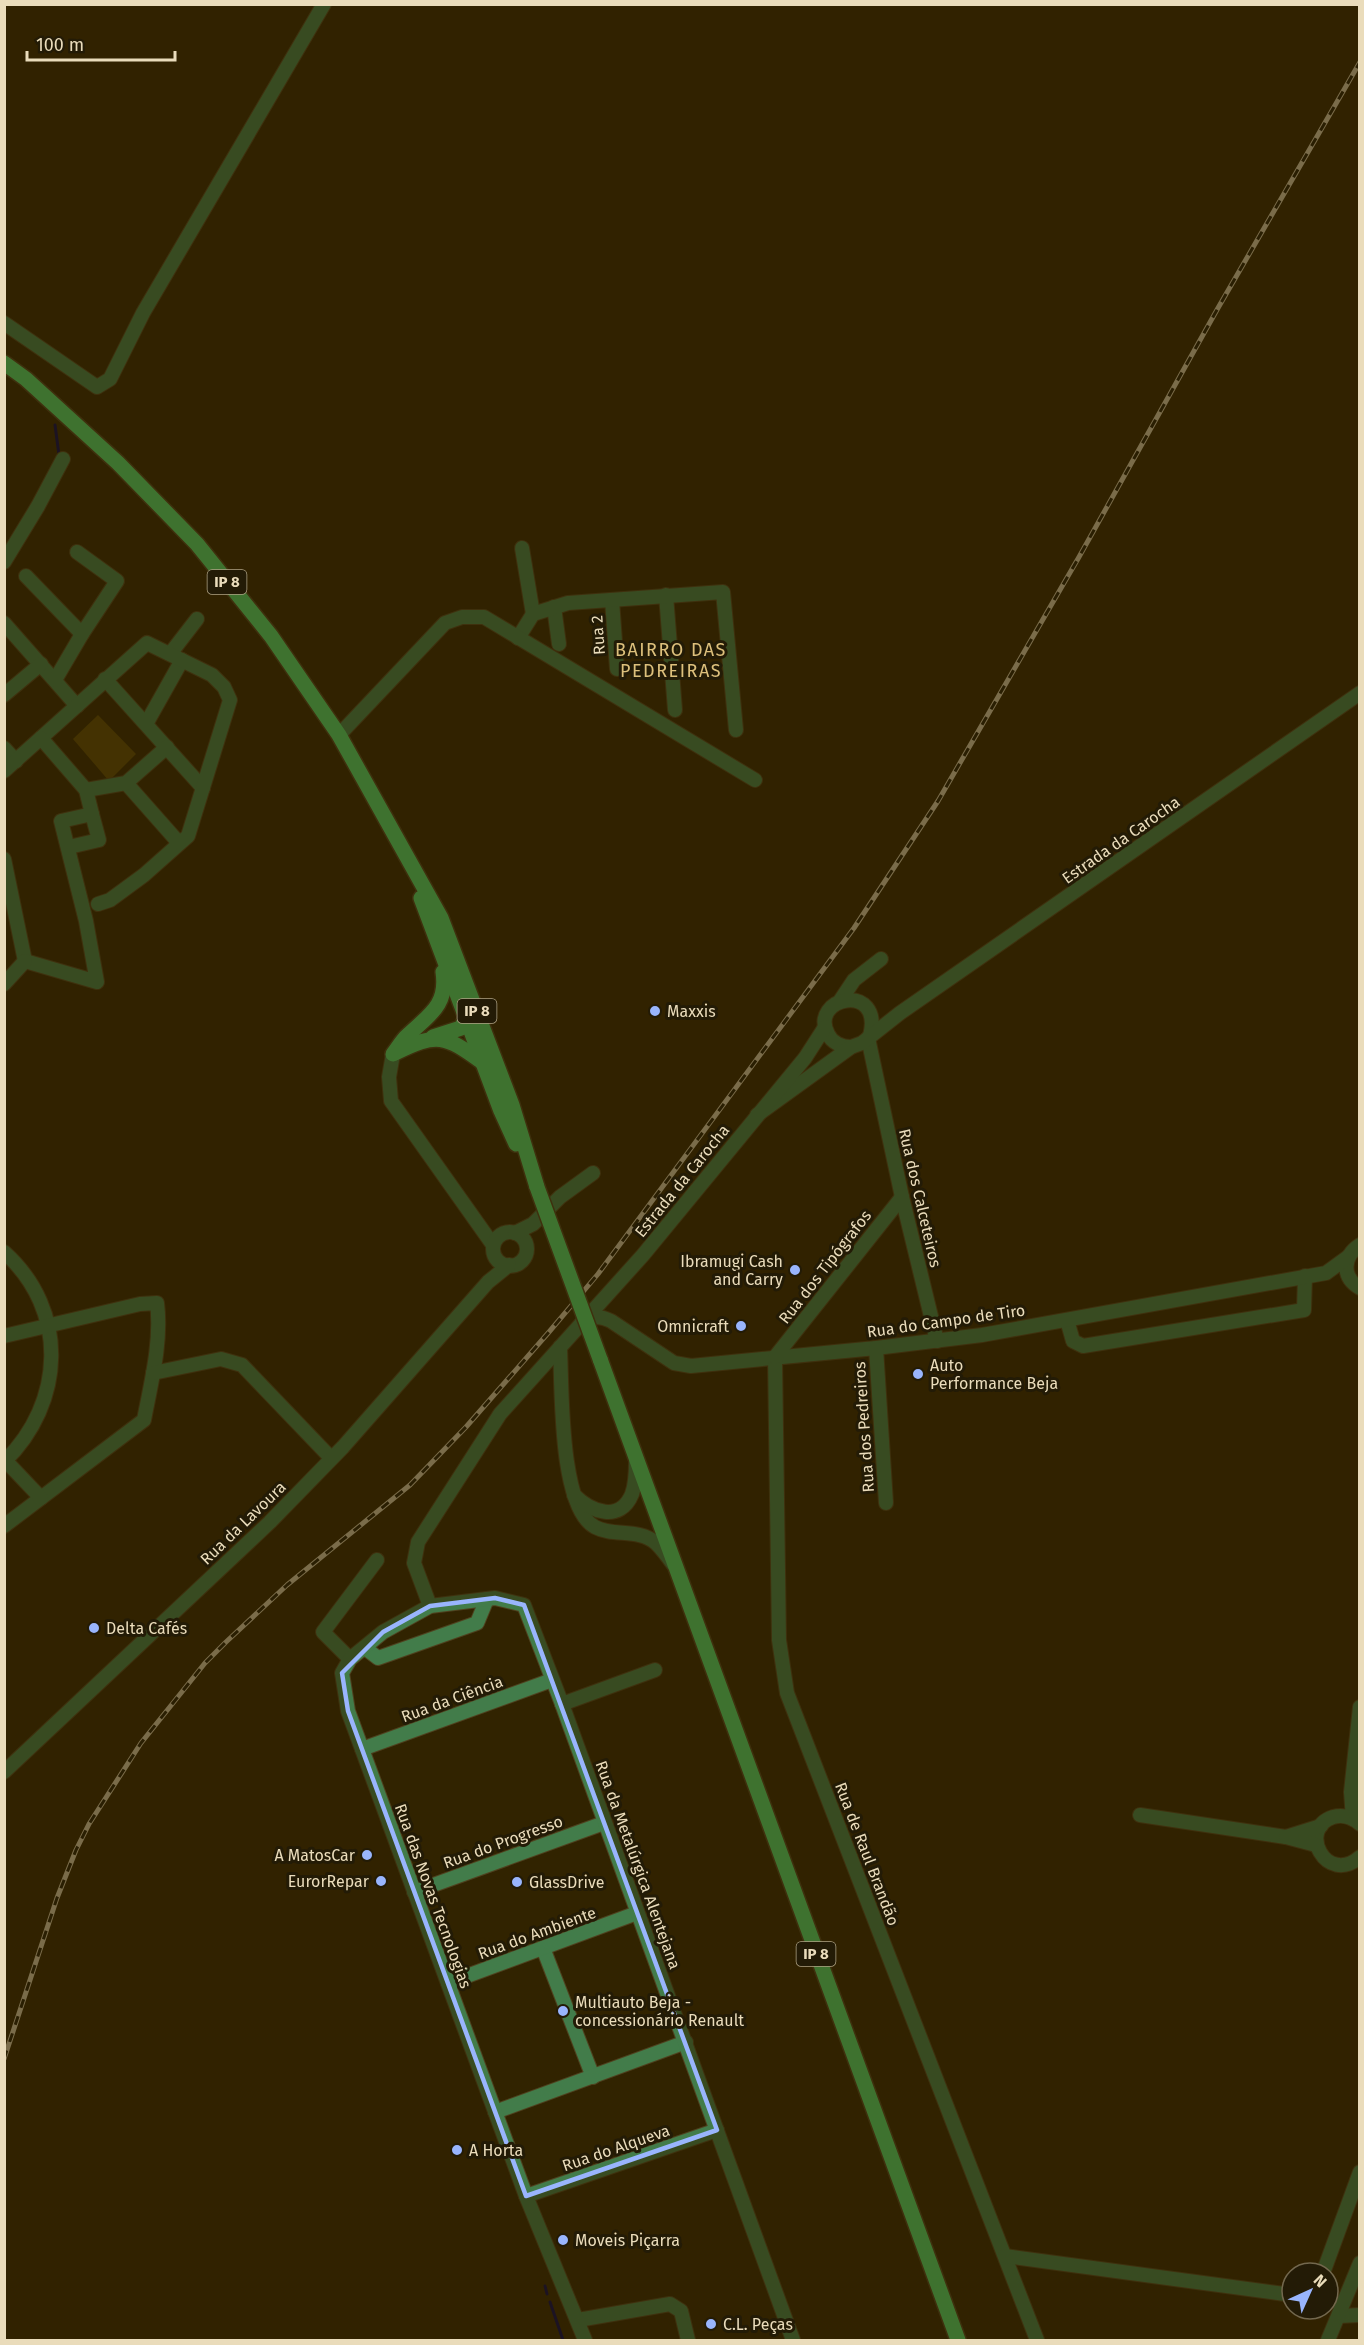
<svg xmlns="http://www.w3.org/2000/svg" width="1364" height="2345" font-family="'Fira Sans',sans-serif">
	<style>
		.green { fill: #5c4605 }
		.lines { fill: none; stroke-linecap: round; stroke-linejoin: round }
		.stream { stroke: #04014c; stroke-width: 3 }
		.minor-casing { stroke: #4f411e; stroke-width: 16 }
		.major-casing { stroke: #4f411e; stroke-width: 18 }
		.minor { stroke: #427c4a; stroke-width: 14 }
		.major { stroke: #4fd369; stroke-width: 15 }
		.rail-casing { stroke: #d3c5a4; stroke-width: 5 }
		.rail { stroke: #231b06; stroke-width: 3; stroke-dasharray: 9; stroke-linecap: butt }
		.major-bridge-casing { stroke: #4f411e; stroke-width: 18; stroke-linecap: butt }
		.major-bridge { stroke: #4fd369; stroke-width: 15 }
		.marked { fill: none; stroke: #99b5fd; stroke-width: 4.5; stroke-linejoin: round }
		.poi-dot { fill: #99b5fd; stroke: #231b06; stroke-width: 2 }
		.labels { text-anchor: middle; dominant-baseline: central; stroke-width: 6; stroke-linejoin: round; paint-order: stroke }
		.shield { fill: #231b06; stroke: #aea285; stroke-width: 1.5 }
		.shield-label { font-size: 15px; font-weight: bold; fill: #eadcbb }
		.street-label { font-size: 16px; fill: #eadcbb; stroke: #231b06 }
		.poi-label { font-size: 16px; fill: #eadcbb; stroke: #231b06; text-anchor: start }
		.neighbourhood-label { font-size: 18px; letter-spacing: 1.5px; fill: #ddc07c; stroke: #231b06 }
	</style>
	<rect width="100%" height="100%" fill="#312300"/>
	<polygon class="green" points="98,715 136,754 109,781 73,739"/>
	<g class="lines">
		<g class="stream">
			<polyline points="55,425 59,455"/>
			<polyline points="545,2286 547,2294"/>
			<polyline points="550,2302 563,2340"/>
		</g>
		<g class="minor-casing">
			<g id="minor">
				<polyline points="4,323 97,387 110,379 143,313 324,4"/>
				<polyline points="522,548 533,614"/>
				<polyline points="4,562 38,506 63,459"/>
				<polyline points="26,576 82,634"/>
				<polyline points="666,595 675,710"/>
				<polyline points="612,600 617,669"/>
				<polyline points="554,607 559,644"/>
				<polyline points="4,623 77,706"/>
				<polyline points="518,638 533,614 568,603 723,592 736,730"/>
				<polyline points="170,654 197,619"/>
				<polyline points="105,679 203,788"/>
				<polyline points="55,680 82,634 117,581 77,552"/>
				<polyline points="4,695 41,664"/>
				<polyline points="146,724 182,660"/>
				<polyline points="339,735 445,623 462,617 484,617 755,780"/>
				<polyline points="4,748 16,761"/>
				<polyline points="4,771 147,643 212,675 224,687 230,700 188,836 144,875 110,900 98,904"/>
				<polyline points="126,783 179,843"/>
				<polyline points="86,790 126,783 167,747"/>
				<polyline points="69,847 99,840 92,814"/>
				<polyline points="4,859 25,961"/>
				<polyline points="25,961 97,982 86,921 61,821 92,814 86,790 41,738"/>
				<polyline points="4,984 25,961"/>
				<polyline points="840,1001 854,980 881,959"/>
				<polyline points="868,1038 902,1197 937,1341"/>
				<path d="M851,1047C842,1047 832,1043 828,1034C808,997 884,981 870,1036"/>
				<polyline points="393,1054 389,1077 391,1101 493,1245"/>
				<polyline points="757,1115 851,1047 862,1043 900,1013 1360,693"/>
				<circle cx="510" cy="1249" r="17"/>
				<polyline points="515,1233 533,1224 560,1197 593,1173"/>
				<path d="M1360,1245C1343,1256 1341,1277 1360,1288"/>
				<path d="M4,1252C69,1310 65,1403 4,1462"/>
				<polyline points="1067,1320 1073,1341 1083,1346 1304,1310 1305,1276"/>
				<path d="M582,1322C594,1316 600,1316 611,1321L674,1363L691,1366L876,1348L982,1335L1326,1273L1348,1257"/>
				<path d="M4,1336L140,1304L157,1303C162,1341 151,1383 144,1420L4,1526"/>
				<path d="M560,1347C562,1386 559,1508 595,1527C614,1537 638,1528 656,1543C662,1549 668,1557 673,1564"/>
				<polyline points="876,1348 886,1503"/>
				<polyline points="775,1357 779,1640 787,1693 1037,2340"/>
				<polyline points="775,1357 902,1197"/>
				<polyline points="153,1373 221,1359 242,1365 331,1458"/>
				<polyline points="4,1459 41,1498"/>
				<path d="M574,1495C591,1512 620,1523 632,1494C636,1483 636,1472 636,1461"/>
				<polyline points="430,1606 414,1563 418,1542 500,1414 643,1255 805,1058 825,1027"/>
				<polyline points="365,1648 378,1658 477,1623 487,1599"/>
				<polyline points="350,1659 323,1632 377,1560"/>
				<polyline points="562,1704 655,1670"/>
				<polyline points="362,1749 552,1680"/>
				<polyline points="4,1772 270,1522 343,1447 488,1282 509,1265"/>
				<polyline points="1140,1815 1286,1837"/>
				<polyline points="1353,1819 1351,1792 1360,1707"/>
				<path d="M1360,1824C1352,1817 1344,1814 1333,1817C1297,1829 1326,1886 1360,1857"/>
				<polyline points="1316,1845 1286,1837 1321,1826"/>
				<polyline points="414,1892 604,1823"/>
				<polyline points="543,1948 593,2077"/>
				<polyline points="448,1983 637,1913"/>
				<polyline points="495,2112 686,2042"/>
				<polyline points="526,2196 717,2130"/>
				<polyline points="1005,2256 1292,2295"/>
				<polyline points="1323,2273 1360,2172"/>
				<polyline points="1339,2316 1360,2315"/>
				<polyline points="578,2320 670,2304 681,2311 688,2340"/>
				<polyline points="585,2340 526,2196 348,1711 342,1673 350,1659 383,1632 430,1606 495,1598 524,1605 562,1704 793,2340"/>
				<polyline points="1328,2340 1360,2263"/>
			</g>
		</g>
		<g class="major-casing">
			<g id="major">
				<polyline points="4,363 26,379 118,463 197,544 271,636 339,735 441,918 512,1105 537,1187"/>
				<polyline points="421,898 501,1111 516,1144"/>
				<polyline points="433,1037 461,1028 468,1014"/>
				<path d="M395,1053C437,1032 445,1035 482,1062"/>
				<path d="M393,1054C398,1048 402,1040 408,1035C429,1015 448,1005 443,972"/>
				<polyline points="600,1359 958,2340"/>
			</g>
		</g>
		<use href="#minor" class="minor"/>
		<use href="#major" class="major"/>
		<g class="rail-casing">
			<polyline id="rail" points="4,2059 57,1898 76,1850 89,1824 141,1743 205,1663 226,1642 287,1585 410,1485 466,1427 549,1332 598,1274 854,928 938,801 1079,557 1218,308 1360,62"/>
		</g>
		<use href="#rail" class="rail"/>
		<g class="major-bridge-casing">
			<polyline id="major-bridge" points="537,1187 600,1359"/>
		</g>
		<use href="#major-bridge" class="major-bridge"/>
	</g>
	<path d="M0 0H1364V2345H0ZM495,1598L524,1605L717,2130L526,2196L348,1711L342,1673L383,1632L430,1606Z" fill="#312300" fill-opacity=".55" fill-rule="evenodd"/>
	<path class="marked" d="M495,1598L524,1605L717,2130L526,2196L348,1711L342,1673L383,1632L430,1606Z"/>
	<g class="poi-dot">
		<circle cx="655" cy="1011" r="6"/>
		<circle cx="795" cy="1270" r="6"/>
		<circle cx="741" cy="1326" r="6"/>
		<circle cx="918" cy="1374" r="6"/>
		<circle cx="94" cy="1628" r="6"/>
		<circle cx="367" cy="1855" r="6"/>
		<circle cx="381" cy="1881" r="6"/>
		<circle cx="517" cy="1882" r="6"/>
		<circle cx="563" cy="2011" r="6"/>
		<circle cx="457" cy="2150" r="6"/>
		<circle cx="563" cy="2240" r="6"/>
		<circle cx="711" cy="2324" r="6"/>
	</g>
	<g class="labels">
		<g class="shield">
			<rect x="207.5" y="570" width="39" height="24" rx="4.5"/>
			<rect x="457.5" y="999" width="39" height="24" rx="4.5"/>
			<rect x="796.5" y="1942" width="39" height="24" rx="4.5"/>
		</g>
		<g class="shield-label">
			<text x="227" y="582">IP 8</text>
			<text x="477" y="1011">IP 8</text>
			<text x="816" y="1954">IP 8</text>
		</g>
		<g class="street-label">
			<text transform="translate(598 635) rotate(-94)">Rua 2</text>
			<text transform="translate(1121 840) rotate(-35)">Estrada da Carocha</text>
			<text transform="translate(682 1181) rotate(-51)">Estrada da Carocha</text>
			<text transform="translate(920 1198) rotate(77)">Rua dos Calceteiros</text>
			<text transform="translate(825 1267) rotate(-52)">Rua dos Tipógrafos</text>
			<text transform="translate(946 1321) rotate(-8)">Rua do Campo de Tiro</text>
			<text transform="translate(864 1427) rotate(-94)">Rua dos Pedreiros</text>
			<text transform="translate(243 1523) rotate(-44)">Rua da Lavoura</text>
			<text transform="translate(452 1699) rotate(-20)">Rua da Ciência</text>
			<text transform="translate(503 1842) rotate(-20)">Rua do Progresso</text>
			<text transform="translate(867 1854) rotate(69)">Rua de Raul Brandão</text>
			<text transform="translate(638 1865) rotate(70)">Rua da Metalúrgica Alentejana</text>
			<text transform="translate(433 1896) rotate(70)">Rua das Novas Tecnologias</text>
			<text transform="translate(537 1933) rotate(-20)">Rua do Ambiente</text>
			<text transform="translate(616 2148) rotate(-19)">Rua do Alqueva</text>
		</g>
		<g class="poi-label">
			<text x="667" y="1011">Maxxis</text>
			<text x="783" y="1261" text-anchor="end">Ibramugi Cash<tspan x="783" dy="18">and Carry</tspan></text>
			<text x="729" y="1326" text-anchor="end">Omnicraft</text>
			<text x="930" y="1365">Auto<tspan x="930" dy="18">Performance Beja</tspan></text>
			<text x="106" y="1628">Delta Cafés</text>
			<text x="355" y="1855" text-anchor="end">A MatosCar</text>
			<text x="369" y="1881" text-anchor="end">EurorRepar</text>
			<text x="529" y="1882">GlassDrive</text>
			<text x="575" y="2002">Multiauto Beja -<tspan x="575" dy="18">concessionário Renault</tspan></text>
			<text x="469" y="2150">A Horta</text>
			<text x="575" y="2240">Moveis Piçarra</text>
			<text x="723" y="2324">C.L. Peças</text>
		</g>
		<g class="neighbourhood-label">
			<text x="671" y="650">BAIRRO DAS<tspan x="671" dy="21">PEDREIRAS</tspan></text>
		</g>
	</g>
	<rect width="1364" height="2345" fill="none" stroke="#eadcbb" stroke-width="12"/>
	<g transform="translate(1310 2291) rotate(45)"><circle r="28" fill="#231b06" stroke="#73684e" stroke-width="1.5"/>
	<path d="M0-4.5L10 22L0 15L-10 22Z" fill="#99b5fd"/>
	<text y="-9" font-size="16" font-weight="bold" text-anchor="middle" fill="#eadcbb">N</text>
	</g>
	<path d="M27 51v9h148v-9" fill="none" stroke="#eadcbb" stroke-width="3"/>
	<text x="36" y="51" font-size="18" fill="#eadcbb" stroke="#231b06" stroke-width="4.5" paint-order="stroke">100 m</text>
</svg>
